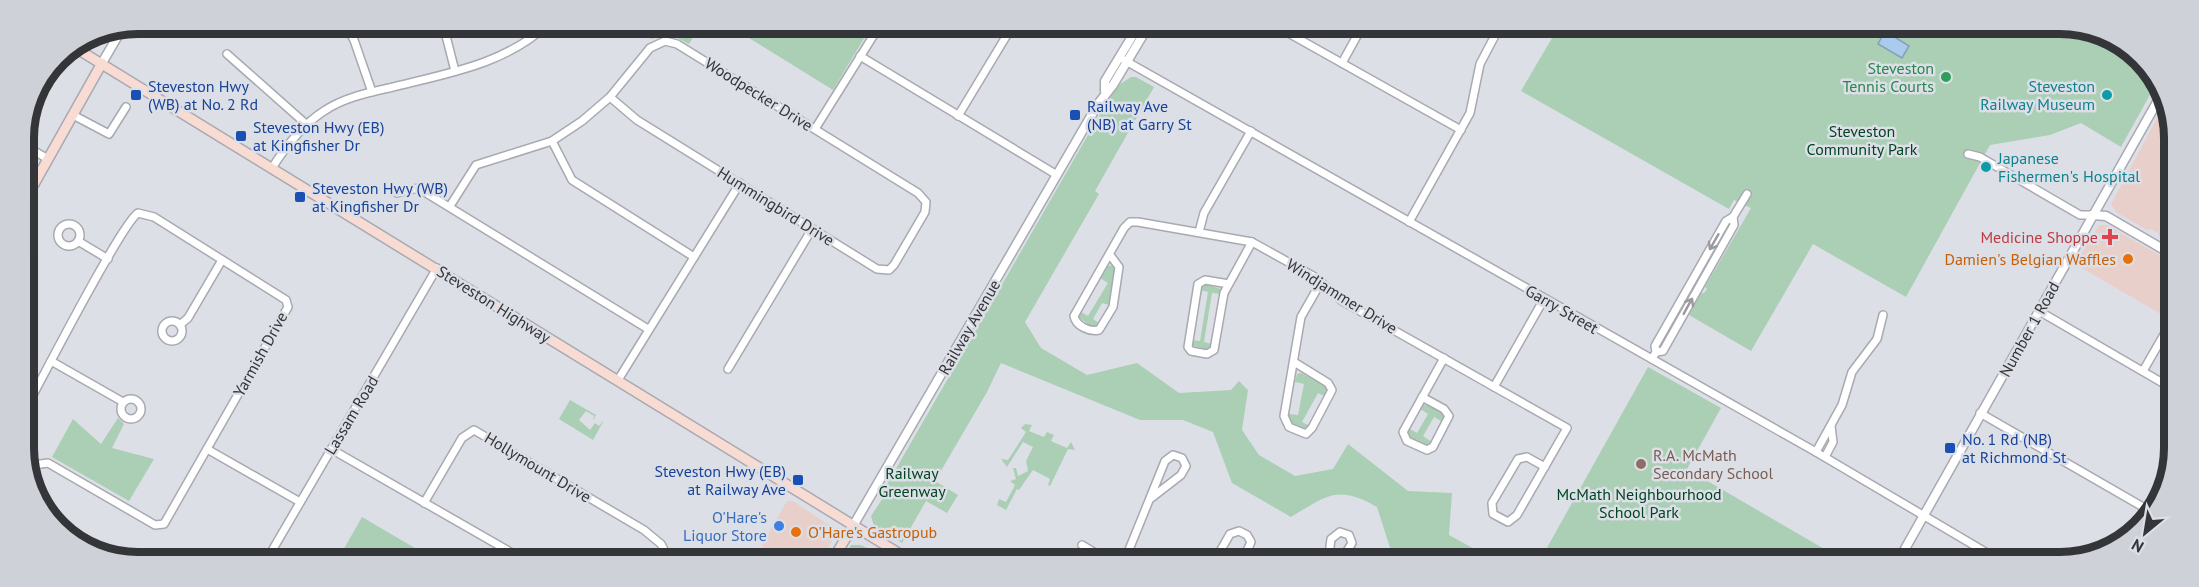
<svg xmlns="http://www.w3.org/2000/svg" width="2199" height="587" font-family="'PT Sans',sans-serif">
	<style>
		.commercial { fill: #e9cfca }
		.green { fill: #aacfb4 }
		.water { fill: #a9ccec; stroke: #869fb6; stroke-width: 1.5 }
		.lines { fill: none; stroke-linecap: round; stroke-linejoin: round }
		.minor-casing { stroke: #a8a9b1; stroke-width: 10 }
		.tertiary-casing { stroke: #a8a9b1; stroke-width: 11 }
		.secondary-casing { stroke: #a8a9b1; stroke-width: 12 }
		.minor { stroke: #fff; stroke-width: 7 }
		.tertiary { stroke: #fff; stroke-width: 8 }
		.secondary { stroke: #f8dcd4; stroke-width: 9 }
		.oneway { stroke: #9a9a9c }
		.leisure-dot { fill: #2e9e5b; stroke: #dddfe7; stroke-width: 2 }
		.transit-dot { fill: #1a4fb4; stroke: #dddfe7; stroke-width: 2 }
		.culture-dot { fill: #0f9aa8; stroke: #dddfe7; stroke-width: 2 }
		.health-dot { fill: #e0444e; stroke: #dddfe7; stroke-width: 2 }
		.food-dot { fill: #e8710a; stroke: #dddfe7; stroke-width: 2 }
		.education-dot { fill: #8d6e63; stroke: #dddfe7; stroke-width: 2 }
		.shop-dot { fill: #3f7fe0; stroke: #dddfe7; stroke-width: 2 }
		.labels { text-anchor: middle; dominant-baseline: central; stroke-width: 5; stroke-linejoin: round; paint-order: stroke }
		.leisure-label { font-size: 16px; fill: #27864d; stroke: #dddfe7; text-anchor: end }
		.transit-label { font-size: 16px; fill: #164399; stroke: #dddfe7; text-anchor: start }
		.culture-label { font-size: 16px; fill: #0d838f; stroke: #dddfe7; text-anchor: end }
		.street-label { font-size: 16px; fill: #343538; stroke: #dddfe7 }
		.park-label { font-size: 16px; fill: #004521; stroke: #dddfe7 }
		.health-label { font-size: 16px; fill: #be3a42; stroke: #dddfe7; text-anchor: end }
		.food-label { font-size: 16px; fill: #c56008; stroke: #dddfe7; text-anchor: end }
		.education-label { font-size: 16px; fill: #785e54; stroke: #dddfe7; text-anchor: start }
		.shop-label { font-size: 16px; fill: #366cbe; stroke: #dddfe7; text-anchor: end }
		.rim { fill: none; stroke: #343538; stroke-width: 8 }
	</style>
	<rect width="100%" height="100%" fill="#dddfe7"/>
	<g class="commercial">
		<polygon points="2164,100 2173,116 2173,245 2161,239 2158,233 2151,229 2147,230 2116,212 2111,204 2163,107"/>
		<polygon points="2099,225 2107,225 2173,263 2173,291 2169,292 2162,305 2172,307 2172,312 2166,317 2075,264"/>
		<polygon points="787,501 793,501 835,529 835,536 821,561 787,561 761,546"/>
	</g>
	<g class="green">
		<polygon points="642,25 700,25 689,44 670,34 651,39"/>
		<polygon points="728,25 872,25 833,90"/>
		<polygon points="1559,26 2068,26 2151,75 2156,84 2121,147 2081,123 2050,135 1990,145 1906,297 1813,244 1751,351 1689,315 1701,293 1704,293 1707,289 1705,287 1751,208 1734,200 1729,209 1521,91"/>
		<path d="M1131,77H1136L1154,87L1095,191L1099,194L1025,322L1041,348L1087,375L1137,363L1179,393L1231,390L1239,381L1248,390L1242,430L1259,455L1295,476L1333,469L1348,444L1408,491L1452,493L1449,535L1498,562H1449L1431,552L1392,554L1377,507C1338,484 1326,496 1291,517L1232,483L1213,432L1183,420H1140L1001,363L987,392L935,481L958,495L947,513L926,501L902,543L874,526L871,516L885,495L882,493L1107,102L1120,84Z"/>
		<polygon points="1113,265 1115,269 1109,305 1102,303 1093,319 1099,323 1096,327 1091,327 1079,317 1081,312 1088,316 1108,283 1100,278 1108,266"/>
		<polygon points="1205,284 1221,289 1221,294 1212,293 1204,342 1212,344 1208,350 1191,345 1192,340 1200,341 1208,292 1200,290"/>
		<polygon points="1648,367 1721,408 1687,469 1826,550 1819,563 1539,562"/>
		<path d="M1301,373L1324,385L1328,392L1326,397L1318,393L1302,422L1310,426L1306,430C1298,429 1287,424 1289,414L1298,415L1304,384L1295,382L1297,374Z"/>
		<polygon points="570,400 596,415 593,421 594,416 586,411 579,420 590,430 595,423 599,426 604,420 593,440 559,419"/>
		<path d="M1422,405C1430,404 1442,411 1445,419L1443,422L1434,417L1423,436L1432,442L1426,447L1410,439L1406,432L1408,428L1417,433L1428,414L1419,408Z"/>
		<polygon points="118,418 124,424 112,448 154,459 129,501 52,457 73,419 101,444"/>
		<polygon points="1025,424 1032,425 1029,431 1044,437 1047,432 1054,435 1051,441 1067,448 1071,442 1075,450 1068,449 1050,486 1048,485 1050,479 1033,470 1019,490 1017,489 1006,510 997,505 999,499 1006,502 1015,485 1010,481 1016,479 1013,468 1016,468 1018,476 1028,471 1026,461 1033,447 1023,442 1007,467 1001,459 1008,460 1026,432 1021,428"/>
		<polygon points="362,517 437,561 337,561"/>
		<polygon points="851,545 861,545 877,553 872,562 841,561"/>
	</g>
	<polygon class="water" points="1885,31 1909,46 1902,58 1878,44"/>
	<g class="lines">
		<g class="minor-casing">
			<g id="minor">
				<polyline points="345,24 354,40 372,92"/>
				<polyline points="443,24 455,71"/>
				<polyline points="1274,25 1461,130"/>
				<polyline points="227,54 306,124"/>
				<polyline points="860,56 1057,175"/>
				<polyline points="1124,60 1816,452 2004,563"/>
				<polyline points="1342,63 1363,25"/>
				<polyline points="73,115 109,134 126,107"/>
				<polyline points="958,116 1013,25"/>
				<polyline points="815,129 880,25"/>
				<polyline points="552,141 572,180 694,257"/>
				<polyline points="24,145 48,159"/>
				<polyline points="1968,154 1980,157 2080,215 2092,215"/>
				<path d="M272,168C286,146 302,125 324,111C343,98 367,93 389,88C444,74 505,65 548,24"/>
				<polyline points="397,193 418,188 648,329"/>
				<polyline points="450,206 476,165 552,141 582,121 610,97 650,48 665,41 677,44 918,193 926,202 925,212 894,265 889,270 877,269 637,120 610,97"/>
				<polyline points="1409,222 1470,113 1480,64 1500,26"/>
				<circle cx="69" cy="235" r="11"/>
				<polyline points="1199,232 1204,213 1251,131"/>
				<polyline points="78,241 108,259"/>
				<path d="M1110,255L1119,267L1113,307L1099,330C1089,332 1076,326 1074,316L1124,228L1130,222H1138L1252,242L1315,277L1342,301L1567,428L1517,515L1508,522L1493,514L1492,503L1518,459L1527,457L1545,467"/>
				<polyline points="1229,284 1205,280 1198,284 1188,347 1191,351 1207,354 1214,350 1224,293 1252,242"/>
				<polyline points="2039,311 2173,389"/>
				<circle cx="172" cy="331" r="10"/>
				<polyline points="181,324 188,318 222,260"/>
				<polyline points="1656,352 1663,351 1734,225 1733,217"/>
				<polyline points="1652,359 1656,352 1655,346 1726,221 1733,217 1747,194"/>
				<polyline points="51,361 123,402"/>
				<polyline points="1294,362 1328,383 1332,390 1312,428 1306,434 1289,427 1284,416 1301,317 1321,282"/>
				<polyline points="728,369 812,229"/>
				<polyline points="2143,371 2173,319"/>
				<polyline points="618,380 740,183"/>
				<polyline points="1494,387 1544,299"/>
				<polyline points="1422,397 1444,409 1449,416 1433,447 1427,450 1407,441 1403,432 1444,358"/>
				<circle cx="131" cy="409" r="10"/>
				<path d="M26,408C42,379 121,224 138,213L154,217L286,300L288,307L164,524L155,525L48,463L33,465"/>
				<polyline points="1980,413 2150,511"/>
				<polyline points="207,449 300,502"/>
				<polyline points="331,449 526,561"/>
				<polyline points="26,452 33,465"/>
				<polyline points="1816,452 1842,405 1852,372 1877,339 1883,315"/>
				<polyline points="1825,457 1833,442 1831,426"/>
				<polyline points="30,478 33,465"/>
				<polyline points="424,503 462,438 474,430 644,530 661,544 670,561"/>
				<polyline points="1082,545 1110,562"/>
				<polyline points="266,561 437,268"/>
				<polyline points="1124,562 1165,461 1173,455 1182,458 1186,466 1181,475 1150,499"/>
				<polyline points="1214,562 1230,534 1239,531 1247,535 1251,542 1242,562"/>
				<polyline points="1328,562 1331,539 1340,532 1349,535 1352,543 1340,562"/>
			</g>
		</g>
		<g class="tertiary-casing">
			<g id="tertiary">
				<polyline points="2083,26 2144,62"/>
				<polyline points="102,63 123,27"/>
				<polyline points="1105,91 1105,81 1139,25"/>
				<polyline points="2092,215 2106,216 2173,255"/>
				<polyline points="853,526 1098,104 1113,85 1149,25"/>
				<polyline points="1897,563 2161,95"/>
			</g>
		</g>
		<g class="secondary-casing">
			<g id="secondary">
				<polyline points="74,47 913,562"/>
				<polyline points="25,200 102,63"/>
				<polyline points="832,561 853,526"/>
			</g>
		</g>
		<use href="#minor" class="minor"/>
		<use href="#tertiary" class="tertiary"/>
		<use href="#secondary" class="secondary"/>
	</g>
	<defs><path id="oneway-shaft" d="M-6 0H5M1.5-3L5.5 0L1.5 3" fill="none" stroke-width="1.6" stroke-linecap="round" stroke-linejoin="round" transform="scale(1.5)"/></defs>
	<g class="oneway">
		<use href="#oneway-shaft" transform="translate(1714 242) rotate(120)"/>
		<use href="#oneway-shaft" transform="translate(1688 306) rotate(-61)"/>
	</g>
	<circle class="leisure-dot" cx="1946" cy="77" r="6"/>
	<g class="transit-dot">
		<rect x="130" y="89" width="12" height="12" rx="3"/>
		<rect x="1069" y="109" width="12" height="12" rx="3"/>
		<rect x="235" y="130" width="12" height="12" rx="3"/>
		<rect x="294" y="191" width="12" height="12" rx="3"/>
		<rect x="1944" y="442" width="12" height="12" rx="3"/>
		<rect x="792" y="474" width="12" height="12" rx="3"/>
	</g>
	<g class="culture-dot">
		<circle cx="2107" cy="95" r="6"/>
		<circle cx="1986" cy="167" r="6"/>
	</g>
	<path class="health-dot" d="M2107 228h6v6h6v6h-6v6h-6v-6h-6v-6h6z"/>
	<g class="food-dot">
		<circle cx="2128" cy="259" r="6"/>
		<circle cx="796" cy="532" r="6"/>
	</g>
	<circle class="education-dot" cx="1641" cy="464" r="6"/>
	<circle class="shop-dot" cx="779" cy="526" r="6"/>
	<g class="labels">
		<g class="leisure-label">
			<text x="1934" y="68">Steveston<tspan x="1934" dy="18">Tennis Courts</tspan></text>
		</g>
		<g class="transit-label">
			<text x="148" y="86">Steveston Hwy<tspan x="148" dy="18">(WB) at No. 2 Rd</tspan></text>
			<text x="1087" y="106">Railway Ave<tspan x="1087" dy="18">(NB) at Garry St</tspan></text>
			<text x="253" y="127">Steveston Hwy (EB)<tspan x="253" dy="18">at Kingfisher Dr</tspan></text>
			<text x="312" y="188">Steveston Hwy (WB)<tspan x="312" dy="18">at Kingfisher Dr</tspan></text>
			<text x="1962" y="439">No. 1 Rd (NB)<tspan x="1962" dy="18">at Richmond St</tspan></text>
			<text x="786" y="471" text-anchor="end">Steveston Hwy (EB)<tspan x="786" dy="18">at Railway Ave</tspan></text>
		</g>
		<g class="culture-label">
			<text x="2095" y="86">Steveston<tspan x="2095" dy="18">Railway Museum</tspan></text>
			<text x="1998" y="158" text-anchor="start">Japanese<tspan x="1998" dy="18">Fishermen's Hospital</tspan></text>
		</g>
		<g class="street-label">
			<text transform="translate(759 94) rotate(32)">Woodpecker Drive</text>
			<text transform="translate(776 206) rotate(32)">Hummingbird Drive</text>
			<text transform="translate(1342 296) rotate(32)">Windjammer Drive</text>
			<text transform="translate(494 304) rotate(32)">Steveston Highway</text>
			<text transform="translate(1562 309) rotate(30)">Garry Street</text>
			<text transform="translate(969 327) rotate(-60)">Railway Avenue</text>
			<text transform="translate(2029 329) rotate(-61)">Number 1 Road</text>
			<text transform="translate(260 354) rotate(-61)">Yarmish Drive</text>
			<text transform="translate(351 415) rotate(-59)">Lassam Road</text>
			<text transform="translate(538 467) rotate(31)">Hollymount Drive</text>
		</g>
		<g class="park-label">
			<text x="1862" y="131">Steveston<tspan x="1862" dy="18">Community Park</tspan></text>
			<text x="912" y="473">Railway<tspan x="912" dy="18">Greenway</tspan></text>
			<text x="1639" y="494">McMath Neighbourhood<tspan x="1639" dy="18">School Park</tspan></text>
		</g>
		<g class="health-label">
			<text x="2098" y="237">Medicine Shoppe</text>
		</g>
		<g class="food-label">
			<text x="2116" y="259">Damien's Belgian Waffles</text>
			<text x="808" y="532" text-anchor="start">O'Hare's Gastropub</text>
		</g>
		<g class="education-label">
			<text x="1653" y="455">R.A. McMath<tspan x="1653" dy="18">Secondary School</tspan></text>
		</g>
		<g class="shop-label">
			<text x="767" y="517">O'Hare's<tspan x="767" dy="18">Liquor Store</tspan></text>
		</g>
	</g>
	<path d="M0 0H2199V587H0ZM138 34H2060A104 104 0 0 1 2164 138V448A104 104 0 0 1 2060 552H138A104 104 0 0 1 34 448V138A104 104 0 0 1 138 34Z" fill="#cfd1d9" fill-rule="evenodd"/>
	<path class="rim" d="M138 34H2060A104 104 0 0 1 2164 138V448A104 104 0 0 1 2060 552H138A104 104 0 0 1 34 448V138A104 104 0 0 1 138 34Z"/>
	<g transform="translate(2145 533) rotate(210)" stroke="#dddfe7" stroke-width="4.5" paint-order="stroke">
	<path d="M0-4.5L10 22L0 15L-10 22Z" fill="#343538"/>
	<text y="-9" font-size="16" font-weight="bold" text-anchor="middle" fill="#343538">N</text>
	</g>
</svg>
